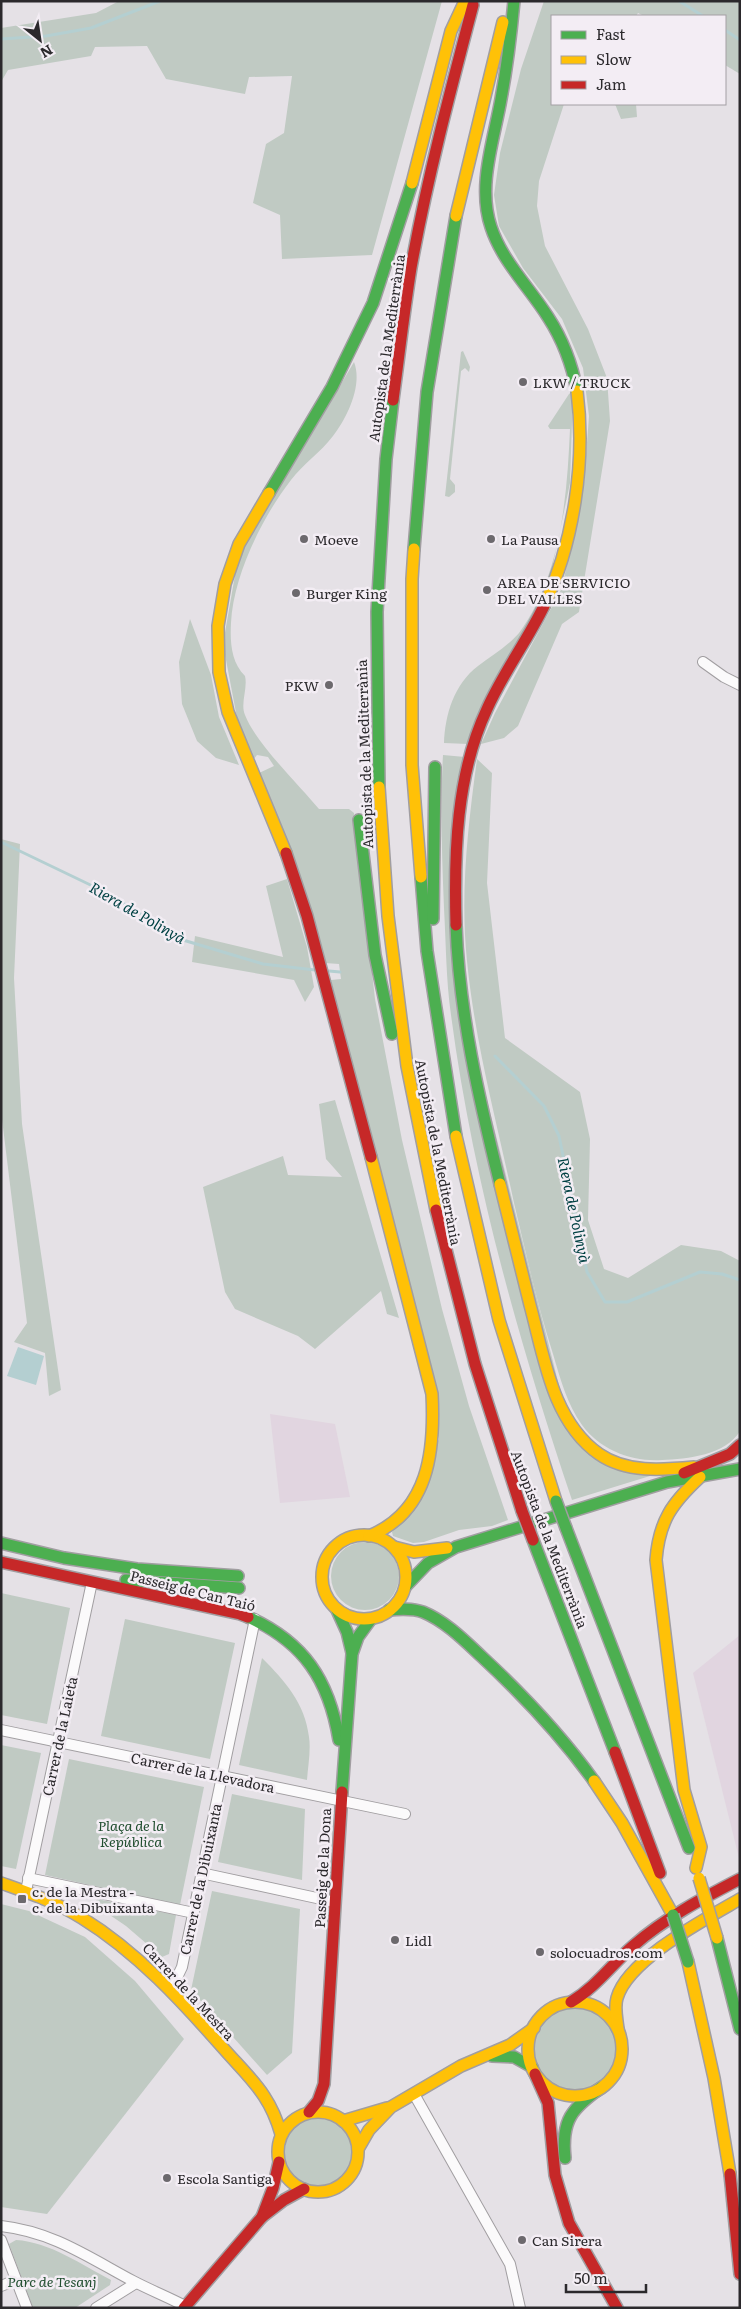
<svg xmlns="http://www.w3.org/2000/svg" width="741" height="2309" font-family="Literata,serif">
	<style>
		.industrial { fill: #e1d5e0 }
		.green { fill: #c0cac3 }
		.water { fill: #b4cfd1 }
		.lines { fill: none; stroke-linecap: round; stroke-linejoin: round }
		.stream { stroke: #b4cfd1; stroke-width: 3 }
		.street-casing { stroke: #a19ea1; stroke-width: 12 }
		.fast-casing { stroke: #a19ea1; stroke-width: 14 }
		.slow-casing { stroke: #a19ea1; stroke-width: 14 }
		.jam-casing { stroke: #a19ea1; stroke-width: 14 }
		.street { stroke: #fbfafb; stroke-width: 10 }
		.fast { stroke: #4caf50; stroke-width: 11 }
		.slow { stroke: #ffc107; stroke-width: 11 }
		.jam { stroke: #c62828; stroke-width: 11 }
		.fast-bridge-casing { stroke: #a19ea1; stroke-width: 14; stroke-linecap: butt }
		.slow-bridge-casing { stroke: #a19ea1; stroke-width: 14; stroke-linecap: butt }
		.jam-bridge-casing { stroke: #a19ea1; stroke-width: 14; stroke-linecap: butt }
		.fast-bridge { stroke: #4caf50; stroke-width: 11 }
		.slow-bridge { stroke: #ffc107; stroke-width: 11 }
		.jam-bridge { stroke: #c62828; stroke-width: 11 }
		.poi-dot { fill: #6c696d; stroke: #f3edf4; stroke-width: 2 }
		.labels { text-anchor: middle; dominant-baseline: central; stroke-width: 5; stroke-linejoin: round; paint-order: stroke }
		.street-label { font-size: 14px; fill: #2b292c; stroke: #f3edf4 }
		.poi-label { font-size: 14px; fill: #2b292c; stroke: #f3edf4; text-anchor: start }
		.park-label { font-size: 14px; font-style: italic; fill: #204e2f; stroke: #f3edf4 }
		.water-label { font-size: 15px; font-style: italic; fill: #004143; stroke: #f3edf4 }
	</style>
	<rect width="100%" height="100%" fill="#e5e1e6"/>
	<g class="industrial">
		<polygon points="270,1414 335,1424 350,1497 280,1503"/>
		<polygon points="740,1635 740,1862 693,1673"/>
	</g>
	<g class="green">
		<polygon points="119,1 442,1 372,255 282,259 280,215 253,203 266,144 284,133 292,76 249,77 245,94 166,79 147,46 95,47 91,56 8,70 1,82 1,28 96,13"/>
		<polygon points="544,1 740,1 740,74 725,65 725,16 644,16 638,13 636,16 552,16 552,104 564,104 539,181 537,206 545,246 588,329 607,378 610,421 579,612 562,624 518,726 504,738 481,744 495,713 562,588 584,483 589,416 583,368 562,319 523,268 499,226 494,195 500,153 521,69"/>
		<polygon points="615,104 636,104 637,117 621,119"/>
		<polygon points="463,351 470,367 469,372 465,368 461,371 450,479 455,485 455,492 449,497 445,496 461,352"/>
		<path d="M354,362C363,385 347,418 333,436C321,452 303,464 291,480C262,517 233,577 231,623C230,642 231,662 245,676C248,689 240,703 245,715C255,742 299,785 319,809H349L354,813L375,999L402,1140L442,1309L469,1406L508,1520L492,1526L459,1530L424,1542L413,1543L393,1536L392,1532L439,1439L331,980L341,979L339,964L325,963L259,773L274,766L268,757L257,755L253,760L241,739L223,644L238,558Z"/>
		<path d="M573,391L570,483L549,583L468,744L444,743C445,715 454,684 478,666C491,656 508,646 519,633C561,576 567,497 570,429H550L548,426L569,394Z"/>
		<polygon points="190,619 211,675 219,717 239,765 216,758 197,741 182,704 179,662"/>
		<path d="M443,755L465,757L452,961L572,1437L650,1476L572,1500C519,1342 473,1181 451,1015C446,980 446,943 444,908C442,857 440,805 443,755Z"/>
		<path d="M477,759L492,773L487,883L505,1038L580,1092L590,1139L588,1220L604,1269L628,1278L681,1245L721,1251L740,1261V1431C726,1455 687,1459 662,1460C632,1462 600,1450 582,1425C567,1404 560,1378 553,1354C537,1304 526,1253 514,1203C497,1123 475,1043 467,961C460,893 468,826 477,759Z"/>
		<polygon points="1,839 20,844 14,978 22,1124 61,1390 49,1396 45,1353 14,1342 27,1323 1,1111"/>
		<polygon points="287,879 307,947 314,987 305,1002 294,980 192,962 195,936 283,957 266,886"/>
		<polygon points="335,1100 399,1318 387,1314 381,1291 315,1349 298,1336 235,1309 225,1292 203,1187 283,1156 288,1175 342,1177 326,1159 319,1104"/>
		<circle cx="365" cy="1576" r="34"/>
		<polygon points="1,1593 70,1608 47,1724 1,1715"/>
		<polygon points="125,1619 235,1643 210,1759 101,1736"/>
		<path d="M262,1658C285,1681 305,1703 309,1737C311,1750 308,1766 307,1780L239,1765Z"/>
		<polygon points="1,1745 41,1753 16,1869 1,1866"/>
		<polygon points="69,1759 204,1787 180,1905 45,1875"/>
		<polygon points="232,1794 305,1809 302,1880 218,1862"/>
		<polygon points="212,1891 300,1909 292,2053 267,2075 191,1990"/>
		<polygon points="97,1899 176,1915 169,1954 162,1957 126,1926 101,1909 95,1903"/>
		<polygon points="1,1904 29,1911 85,1937 135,1981 184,2039 47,2214 1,2207"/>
		<circle cx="575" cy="2049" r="46"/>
		<circle cx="318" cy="2152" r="40"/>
		<path d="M16,2240C50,2242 82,2265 111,2280L110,2285L75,2308H33L9,2244Z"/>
	</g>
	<polygon class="water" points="18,1347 44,1356 36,1385 7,1376"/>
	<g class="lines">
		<g class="stream">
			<polyline points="679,1 703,16"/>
			<polyline points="725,30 740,40"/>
			<polyline points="1,39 46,36 91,28 160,1"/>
			<polyline points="1,842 103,891 183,940 263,964 315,970"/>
			<polyline points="329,971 340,972"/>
			<polyline points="495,1056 544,1106 559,1136 587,1272 605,1302 627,1302 700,1272 722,1274 740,1280"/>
		</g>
		<g class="street-casing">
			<g id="street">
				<polyline points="703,662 724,677 740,685"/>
				<polyline points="1,1730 405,1814"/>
				<polyline points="201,1873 335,1902"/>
				<polyline points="28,1878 194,1913"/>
				<polyline points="26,1891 92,1582"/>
				<polyline points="171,1990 182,1967 255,1619"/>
				<polyline points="414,2094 510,2264 520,2308"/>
				<path d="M1,2226C53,2232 88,2257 133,2281C150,2290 168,2297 185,2306"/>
				<polyline points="1,2240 27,2308"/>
				<polyline points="1,2286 16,2280"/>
				<polyline points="96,2308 136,2283"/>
			</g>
		</g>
		<g class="fast-casing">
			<g id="fast">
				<path d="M514,1C511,34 507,67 501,99C494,140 477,186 491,227C502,261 529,287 548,317C563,340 572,364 577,391"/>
				<polyline points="269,493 332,387 373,303 412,183"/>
				<polyline points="414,549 427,392 456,216"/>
				<polyline points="379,787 377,612 386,459 393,400"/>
				<polyline points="359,820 375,955 392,1034"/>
				<polyline points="421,877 427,951 456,1136"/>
				<polyline points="433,919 435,767"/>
				<path d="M456,925C459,1013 479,1099 500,1184"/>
				<polyline points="566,1528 689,1848"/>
				<polyline points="533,1540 615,1752"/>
				<polyline points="1,1543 64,1558 137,1569 238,1576"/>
				<polyline points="126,1580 239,1588"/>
				<polyline points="405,1587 428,1563 456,1547 667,1482 740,1469"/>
				<polyline points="337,1610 347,1632 352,1653"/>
				<path d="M389,1610C400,1609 412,1608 423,1612C445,1621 464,1640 481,1656C522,1694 561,1735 594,1781"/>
				<path d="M248,1617C304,1642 329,1680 339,1740"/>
				<polyline points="342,1792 352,1654 358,1637 371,1619"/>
				<polyline points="717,1938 740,2029"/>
				<polyline points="492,2056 514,2057 532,2067"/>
				<path d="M565,2158C561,2120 572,2108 602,2087"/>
			</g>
		</g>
		<g class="slow-casing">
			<g id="slow">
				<polyline points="412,183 451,31 465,1"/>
				<polyline points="456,216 503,22"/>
				<polyline points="269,493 239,544 225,584 218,626 219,672 228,712 286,853"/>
				<polyline points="414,549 412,579 412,765 421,877"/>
				<path d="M544,606C574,542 586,461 577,391"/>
				<polyline points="379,787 388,916 407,1066 436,1210"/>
				<polyline points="456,1136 499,1320 556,1501"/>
				<path d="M500,1184C510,1225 520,1265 530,1305C544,1356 552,1421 599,1454C626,1473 662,1470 694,1467"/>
				<circle cx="364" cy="1577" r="42"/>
				<path d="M369,1536C429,1512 435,1451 432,1394L371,1157"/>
				<polyline points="394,1547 414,1552 447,1548"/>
				<polyline points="594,1781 622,1823 673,1915"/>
				<path d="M696,1868L701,1847L684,1790L656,1560C659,1521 672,1503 700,1477"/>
				<path d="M1,1883C29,1893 56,1902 82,1918C137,1952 182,2001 224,2049C237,2064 253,2079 264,2096C272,2108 277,2120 281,2134"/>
				<polyline points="688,1962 714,2078 730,2174"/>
				<circle cx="575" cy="2049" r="47"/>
				<path d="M618,2029C617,2019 614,2008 617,1998C628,1959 706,1919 740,1899"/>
				<circle cx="318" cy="2152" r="40"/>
				<polyline points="343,2121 387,2108"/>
				<polyline points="358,2149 369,2130 391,2107 461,2066 510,2045 534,2028"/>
			</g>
		</g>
		<g class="jam-casing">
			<g id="jam">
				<path d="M393,400C399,356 404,312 411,268C427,179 450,92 473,5"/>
				<polyline points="286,853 307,916 371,1157"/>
				<path d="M456,925C454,853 456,775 487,709C503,673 527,641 544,606"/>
				<polyline points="436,1210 475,1364 522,1511"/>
				<polyline points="684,1473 730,1454 740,1445"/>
				<polyline points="1,1562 240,1614 248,1617"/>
				<polyline points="615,1752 660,1873"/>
				<path d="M571,2002C596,1987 612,1964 633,1946C665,1918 703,1898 740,1879"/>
				<polyline points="535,2074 548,2103 555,2175 569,2223 617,2308"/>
				<polyline points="309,2112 318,2101 324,2084 342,1792"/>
				<polyline points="730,2174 740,2274"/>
				<polyline points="262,2217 273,2188 279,2162"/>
				<polyline points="184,2308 262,2217 284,2200 304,2189"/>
			</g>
		</g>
		<use href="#street" class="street"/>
		<use href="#fast" class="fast"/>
		<use href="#slow" class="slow"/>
		<use href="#jam" class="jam"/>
		<g class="fast-bridge-casing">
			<g id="fast-bridge">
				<polyline points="556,1501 566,1528"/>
				<polyline points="673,1915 688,1962"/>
			</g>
		</g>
		<g class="slow-bridge-casing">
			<polyline id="slow-bridge" points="699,1878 717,1938"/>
		</g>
		<g class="jam-bridge-casing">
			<polyline id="jam-bridge" points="522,1511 533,1540"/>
		</g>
		<use href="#fast-bridge" class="fast-bridge"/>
		<use href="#slow-bridge" class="slow-bridge"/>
		<use href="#jam-bridge" class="jam-bridge"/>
	</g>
	<g class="poi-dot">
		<circle cx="523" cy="382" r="5"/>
		<circle cx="304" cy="539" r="5"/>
		<circle cx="491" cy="539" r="5"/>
		<circle cx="487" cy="590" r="5"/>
		<circle cx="296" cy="593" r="5"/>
		<circle cx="329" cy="685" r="5"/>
		<rect x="17" y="1894" width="10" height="10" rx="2.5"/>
		<circle cx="395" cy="1940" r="5"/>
		<circle cx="540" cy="1952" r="5"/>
		<circle cx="167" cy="2178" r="5"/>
		<circle cx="522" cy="2240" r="5"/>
	</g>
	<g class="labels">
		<g class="street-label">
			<text transform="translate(386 348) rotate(-82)">Autopista de la Mediterrània</text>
			<text transform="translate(364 754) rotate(-92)">Autopista de la Mediterrània</text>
			<text transform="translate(439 1152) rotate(79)">Autopista de la Mediterrània</text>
			<text transform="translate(550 1539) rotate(69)">Autopista de la Mediterrània</text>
			<text transform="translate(193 1590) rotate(14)">Passeig de Can Taió</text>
			<text transform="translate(59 1736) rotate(-78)">Carrer de la Laieta</text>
			<text transform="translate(203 1772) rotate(12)">Carrer de la Llevadora</text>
			<text transform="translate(322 1868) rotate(-87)">Passeig de la Dona</text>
			<text transform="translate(200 1879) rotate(-78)">Carrer de la Dibuixanta</text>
			<text transform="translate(189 1991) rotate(47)">Carrer de la Mestra</text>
		</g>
		<g class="poi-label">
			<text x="533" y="382">LKW / TRUCK</text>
			<text x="314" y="539">Moeve</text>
			<text x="501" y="539">La Pausa</text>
			<text x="497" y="582">AREA DE SERVICIO<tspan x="497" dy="16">DEL VALLES</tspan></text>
			<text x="306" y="593">Burger King</text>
			<text x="319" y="685" text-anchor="end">PKW</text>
			<text x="32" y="1891">c. de la Mestra -<tspan x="32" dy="16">c. de la Dibuixanta</tspan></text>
			<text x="405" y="1940">Lidl</text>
			<text x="550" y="1952">solocuadros.com</text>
			<text x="177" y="2178">Escola Santiga</text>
			<text x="532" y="2240">Can Sirera</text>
		</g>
		<g class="park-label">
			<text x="131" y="1825">Plaça de la<tspan x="131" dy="16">República</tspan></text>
			<text x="52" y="2281">Parc de Tesanj</text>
		</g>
		<g class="water-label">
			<text transform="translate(138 912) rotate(30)">Riera de Polinyà</text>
			<text transform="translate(575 1210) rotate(78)">Riera de Polinyà</text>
		</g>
	</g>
	<rect width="741" height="2309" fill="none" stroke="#2b292c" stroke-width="5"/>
	<rect x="551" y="15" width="175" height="90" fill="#f3edf4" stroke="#a39fa4"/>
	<rect x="561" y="31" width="25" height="8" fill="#4caf50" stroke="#a39fa4"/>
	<text x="596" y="40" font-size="15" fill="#2b292c">Fast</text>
	<rect x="561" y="56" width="25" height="8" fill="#ffc107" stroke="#a39fa4"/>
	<text x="596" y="65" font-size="15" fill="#2b292c">Slow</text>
	<rect x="561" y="81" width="25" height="8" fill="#c62828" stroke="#a39fa4"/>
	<text x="596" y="90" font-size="15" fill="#2b292c">Jam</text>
	<g transform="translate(40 40) rotate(150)" stroke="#f3edf4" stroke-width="4" paint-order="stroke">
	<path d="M0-4L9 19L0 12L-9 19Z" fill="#2b292c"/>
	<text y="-8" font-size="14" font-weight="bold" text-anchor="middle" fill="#2b292c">N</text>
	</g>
	<path d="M566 2284v8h80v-8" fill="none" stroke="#2b292c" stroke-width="2.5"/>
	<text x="574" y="2284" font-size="15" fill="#2b292c" stroke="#f3edf4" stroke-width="4" paint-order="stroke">50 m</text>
</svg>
